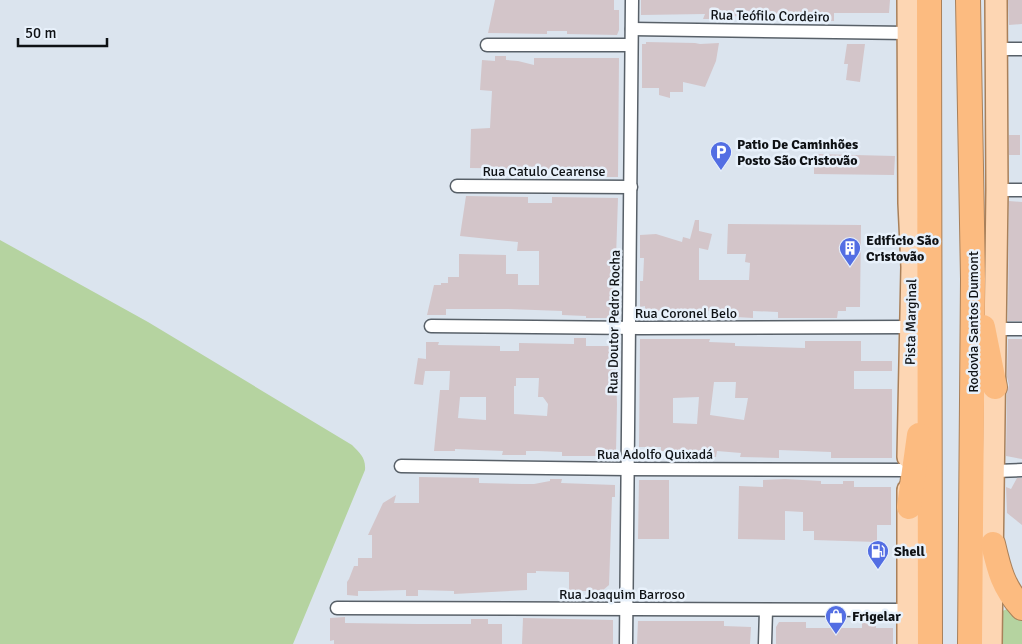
<svg xmlns="http://www.w3.org/2000/svg" width="1022" height="644" font-family="Signika,sans-serif">
	<style>
		.green { fill: #b5d3a0 }
		.building { fill: #d3c5c9; fill-rule: evenodd }
		.lines { fill: none; stroke-linecap: round; stroke-linejoin: round }
		.street-casing { stroke: #586068; stroke-width: 15 }
		.primary-casing { stroke: #a9805a; stroke-width: 24 }
		.highway-casing { stroke: #a9805a; stroke-width: 26 }
		.street { stroke: #fff; stroke-width: 12 }
		.primary { stroke: #fdd6b3; stroke-width: 21 }
		.highway { stroke: #fcbb80; stroke-width: 24 }
		.labels { text-anchor: middle; dominant-baseline: central; stroke-width: 5; stroke-linejoin: round; paint-order: stroke }
		.street-label { font-size: 14px; fill: #0e1114; stroke: #e8f1fb }
		.poi-label { font-size: 14px; font-weight: bold; fill: #0e1114; stroke: #e8f1fb; text-anchor: start }
	</style>
	<rect width="100%" height="100%" fill="#dbe4ee"/>
	<g class="green">
		<path d="M0,240L148,322L352,445C360,453 366,458 365,470L293,644H0Z"/>
		<polygon points="1012,607 1022,619 1022,644 999,644 1000,612"/>
	</g>
	<g class="building">
		<polygon points="495,0 614,0 614,10 619,10 619,30 617,35 567,34 567,31 547,31 547,34 488,33"/>
		<polygon points="641,0 890,0 889,13 834,13 834,21 786,19 786,15 762,14 762,17 727,16 727,19 703,19 705,14 641,15"/>
		<polygon points="1008,0 1022,0 1022,24 1009,25"/>
		<polygon points="646,42 695,43 700,44 719,43 716,61 705,87 683,82 683,92 670,92 670,98 659,95 659,88 642,88 642,44 646,44"/>
		<polygon points="847,44 865,44 860,82 846,80 848,64 844,64"/>
		<polygon points="495,56 506,56 506,60 518,61 534,65 534,58 619,58 618,177 588,177 588,171 564,170 564,174 552,174 552,169 470,168 471,129 490,128 492,91 480,90 482,60 495,61"/>
		<rect x="1009" y="135" width="11" height="20"/>
		<polygon points="814,154 895,156 894,175 814,174"/>
		<polygon points="466,196 528,197 528,203 552,203 552,197 618,198 614,318 586,318 586,316 562,315 562,311 507,309 446,309 446,315 427,315 434,285 441,285 441,283 448,283 448,277 459,277 459,254 506,255 506,274 518,274 518,285 539,285 539,251 517,251 518,242 460,236"/>
		<polygon points="1009,201 1022,202 1022,321 1008,321"/>
		<polygon points="695,220 699,220 699,231 712,234 708,250 699,248 699,280 749,280 750,263 745,262 746,254 727,254 728,224 861,225 860,307 846,307 846,311 838,311 837,318 778,318 778,312 753,311 753,318 736,317 736,311 645,311 645,306 640,307 640,281 643,281 644,258 640,258 640,235 656,234 682,242 683,237 690,239"/>
		<path d="M574,338H586V346H611V353H615L617,404L616,452H600V456H562V452L538,451H526V455H502L503,451L455,449V451H434L440,390H449L450,371H425L423,385L414,384L418,358L426,359V342H439L438,345L500,346V351H519V343L574,344ZM516,378H539L538,397H543L548,404L547,416L514,414V386H516ZM460,397H486V420L458,418Z"/>
		<path d="M640,339H710L709,342L735,343V346L805,348V341H861V361H892V371H854V389H892V458H831V452L779,450V458L740,457L741,453L717,451L716,457H693L694,451H661V447H639ZM714,382H736L735,398H748L744,420L710,415ZM699,397L697,424L673,423V398Z"/>
		<polygon points="1008,339 1022,339 1022,459 1006,456 1007,393 1009,385 1007,377"/>
		<polygon points="419,477 479,478 479,483 523,484 534,484 550,481 550,479 562,479 561,483 615,485 615,497 612,497 609,585 602,591 569,591 569,572 536,571 536,573 527,573 527,590 454,594 454,591 418,590 418,596 406,596 406,590 371,591 358,591 358,596 347,595 347,582 349,579 354,566 358,566 358,558 372,558 372,535 368,535 383,503 396,495 394,503 419,503"/>
		<polygon points="1017,478 1022,478 1022,525 1007,513 1006,487 1011,489"/>
		<polygon points="785,479 821,481 821,484 843,484 843,481 854,481 854,487 891,487 891,525 877,525 877,542 814,540 814,531 803,531 803,512 785,511 785,540 738,539 739,486 763,487 763,480"/>
		<polygon points="639,480 669,480 669,539 638,539"/>
		<polygon points="345,617 345,623 417,624 471,624 471,619 488,619 488,624 502,624 502,644 334,644 334,640 330,641 330,618"/>
		<polygon points="523,618 613,620 613,644 522,644"/>
		<polygon points="638,621 724,621 724,626 751,627 750,644 637,644"/>
		<polygon points="779,622 806,622 806,628 862,628 862,623 876,623 876,628 893,628 893,644 776,644 776,627"/>
	</g>
	<g class="lines">
		<g class="street-casing">
			<g id="street">
				<polyline points="632,29 908,33"/>
				<polyline points="487,45 631,45"/>
				<polyline points="997,49 1022,49"/>
				<polyline points="457,186 631,187"/>
				<polyline points="997,190 1022,190"/>
				<polyline points="431,326 641,328 911,327"/>
				<polyline points="995,329 1022,329"/>
				<polyline points="401,466 628,469 908,470"/>
				<polyline points="995,471 1022,470"/>
				<polyline points="337,608 907,610"/>
				<polyline points="626,644 632,0"/>
				<polyline points="765,644 766,610"/>
			</g>
		</g>
		<g class="primary-casing">
			<g id="primary">
				<polyline points="908,0 909,203 912,267 908,457"/>
				<polyline points="908,644 908,490"/>
				<polyline points="991,644 997,190 996,0"/>
			</g>
		</g>
		<g class="highway-casing">
			<g id="highway">
				<polyline points="929,0 930,644"/>
				<polyline points="968,0 973,279 970,644"/>
				<polyline points="983,327 995,387"/>
				<polyline points="909,507 919,435"/>
				<path d="M993,544C999,570 1003,587 1022,608"/>
			</g>
		</g>
		<use href="#street" class="street"/>
		<use href="#primary" class="primary"/>
		<use href="#highway" class="highway"/>
	</g>
	<defs>
		<g id="parking-pin" transform="scale(1.125)"><path d="M0 17L-7.5 6A9.5 9.5 0 1 1 7.5 6Z" fill="#536ee3" stroke="#e8f1fb"/><path d="M-3.5-5.5H1a3.5 3.5 0 0 1 0 7H-1V5.5H-3.5ZM-1-3.4V-.6H.8a1.4 1.4 0 0 0 0-2.8Z" fill="#fff"/></g>
		<g id="building-pin" transform="scale(1.125)"><path d="M0 17L-7.5 6A9.5 9.5 0 1 1 7.5 6Z" fill="#536ee3" stroke="#e8f1fb"/><path d="M-4-6H4V6H1V3H-1V6H-4ZM-2.5-4.3h1.7v1.8h-1.7ZM.8-4.3h1.7v1.8H.8ZM-2.5-1h1.7V.8h-1.7ZM.8-1h1.7V.8H.8Z" fill="#fff"/></g>
		<g id="fuel-pin" transform="scale(1.125)"><path d="M0 17L-7.5 6A9.5 9.5 0 1 1 7.5 6Z" fill="#536ee3" stroke="#e8f1fb"/><path d="M-5.5-6h7V0h2V4h1.3V-2.5L3-4.5l.8-.8L6-3V5H2.5V1h-1V6h-7ZM-4.2-4.7v3.2H.2V-4.7Z" fill="#fff"/></g>
		<g id="shop-pin" transform="scale(1.125)"><path d="M0 17L-7.5 6A9.5 9.5 0 1 1 7.5 6Z" fill="#536ee3" stroke="#e8f1fb"/><path d="M-5-2.5h2.3a2.7 3.5 0 0 1 5.4 0H5L5.5 6h-11ZM-1.5-2.5h3a1.5 2.3 0 0 0-3 0Z" fill="#fff"/></g>
	</defs>
	<g fill-rule="evenodd">
		<use href="#parking-pin" x="721" y="152"/>
		<use href="#building-pin" x="850" y="248"/>
		<use href="#fuel-pin" x="878" y="551"/>
		<use href="#shop-pin" x="836" y="616"/>
	</g>
	<g class="labels">
		<g class="street-label">
			<text transform="translate(770 16) rotate(1)">Rua Teófilo Cordeiro</text>
			<text x="544" y="171">Rua Catulo Cearense</text>
			<text x="686" y="313">Rua Coronel Belo</text>
			<text transform="translate(614 322) rotate(-89)">Rua Doutor Pedro Rocha</text>
			<text transform="translate(911 322) rotate(-89)">Pista Marginal</text>
			<text transform="translate(973 322) rotate(-90)">Rodovia Santos Dumont</text>
			<text x="655" y="454">Rua Adolfo Quixadá</text>
			<text x="622" y="594">Rua Joaquim Barroso</text>
		</g>
		<g class="poi-label">
			<text x="737" y="144">Patio De Caminhões<tspan x="737" dy="16">Posto São Cristovão</tspan></text>
			<text x="866" y="240">Edifício São<tspan x="866" dy="16">Cristovão</tspan></text>
			<text x="894" y="551">Shell</text>
			<text x="852" y="616">Frigelar</text>
		</g>
	</g>
	<path d="M18 38v8h89v-8" fill="none" stroke="#0e1114" stroke-width="2.5"/>
	<text x="25" y="38" font-size="15" fill="#0e1114" stroke="#e8f1fb" stroke-width="4" paint-order="stroke">50 m</text>
</svg>
